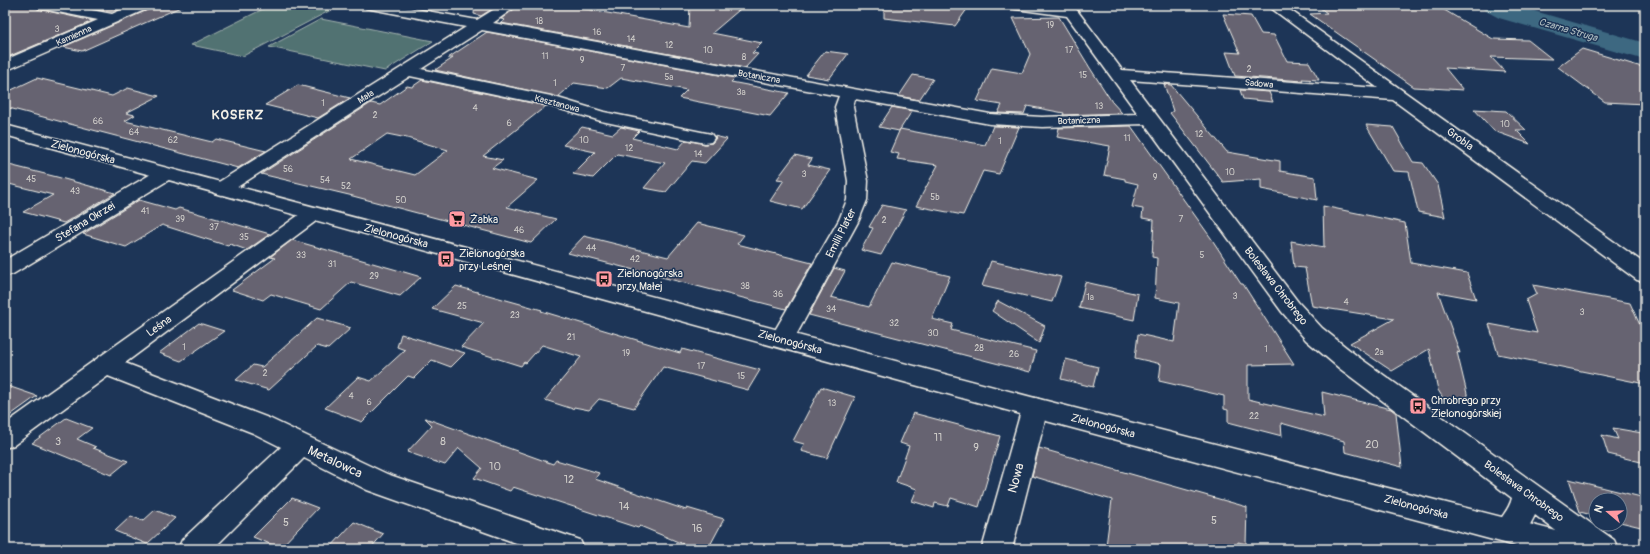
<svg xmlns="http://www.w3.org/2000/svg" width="1650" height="554" font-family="Pangolin,sans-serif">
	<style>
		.green { fill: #517272; stroke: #a2b2ad }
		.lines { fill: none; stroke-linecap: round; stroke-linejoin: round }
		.river { fill: #3c6881; fill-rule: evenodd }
		.building { fill: #666371; stroke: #f4f1e8; fill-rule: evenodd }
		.street-casing { stroke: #f4f1e8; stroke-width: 3 }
		.secondary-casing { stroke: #f4f1e8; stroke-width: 3 }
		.street { fill: #1d3557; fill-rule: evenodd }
		.secondary { fill: #1d3557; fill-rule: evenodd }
		.labels { text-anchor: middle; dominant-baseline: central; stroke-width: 3; stroke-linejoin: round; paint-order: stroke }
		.number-label { font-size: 9px; fill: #d0ceca }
		.far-street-label { font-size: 9px; fill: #f4f1e8; stroke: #1d3557 }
		.far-water-label { font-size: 10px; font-style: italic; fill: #b4c1c4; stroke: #1d3557 }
		.street-label { font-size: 11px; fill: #f4f1e8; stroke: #1d3557 }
		.poi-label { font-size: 11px; fill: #f4f1e8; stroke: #1d3557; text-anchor: start }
		.near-number-label { font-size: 11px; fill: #d0ceca }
		.far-district-label { font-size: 13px; font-weight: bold; letter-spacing: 1px; fill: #f4f1e8; stroke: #1d3557 }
		.near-street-label { font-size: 13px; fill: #f4f1e8; stroke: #1d3557 }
	</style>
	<rect width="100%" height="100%" fill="#1d3557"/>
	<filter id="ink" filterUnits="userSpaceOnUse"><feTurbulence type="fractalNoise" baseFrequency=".025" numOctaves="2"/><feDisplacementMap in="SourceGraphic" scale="8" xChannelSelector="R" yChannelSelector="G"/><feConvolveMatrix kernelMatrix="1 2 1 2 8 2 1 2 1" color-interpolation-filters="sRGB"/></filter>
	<g filter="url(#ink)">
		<g class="green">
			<polygon points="271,5 307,5 331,10 243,56 191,45"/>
			<polygon points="321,19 433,41 385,71 269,47"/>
		</g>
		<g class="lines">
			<polygon class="river" points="1480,5 1514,5 1645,43 1645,60 1499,18 1484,10"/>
		</g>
		<g class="building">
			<polygon points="8,5 35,5 38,9 93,21 5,58 5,13 8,14"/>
			<polygon points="74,5 128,5 112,12"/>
			<polygon points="152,5 185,5 82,51 63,47 150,9"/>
			<polygon points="475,5 498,5 481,16 474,14"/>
			<polygon points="519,5 564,5 689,28 690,5 745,5 712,33 762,43 752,53 758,54 745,68 501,23 505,20 501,19"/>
			<polygon points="884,5 970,5 955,26 884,18"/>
			<polygon points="1316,5 1436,5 1493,39 1528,40 1552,59 1491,57 1505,72 1445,68 1463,90 1414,87 1310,14 1327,13"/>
			<polygon points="1223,14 1251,16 1261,34 1274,35 1287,61 1309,62 1319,80 1302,79 1303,81 1235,76 1226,52 1240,53"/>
			<polygon points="1059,17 1090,68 1112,102 1122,113 1063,115 1064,113 1027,106 1024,114 998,113 1002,105 977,101 992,68 1022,73 1030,54 1013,18"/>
			<polygon points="487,32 735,78 731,82 789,93 770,116 679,98 687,90 621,78 608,88 574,83 558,97 435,70 453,58 448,58"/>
			<polygon points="1582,49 1645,68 1645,104 1605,102 1558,67"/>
			<polygon points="825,51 848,54 829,79 806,75"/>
			<polygon points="913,75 933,79 919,100 899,96"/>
			<polygon points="37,78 112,96 128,88 159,96 126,113 135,115 125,121 212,142 216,139 266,151 238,168 5,107 5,93"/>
			<path d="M422,80L546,106L483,156L503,160L492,168L538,180L507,207L556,219L531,243L349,195L261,174L371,103L380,105L407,86L412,87ZM387,134L407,138L448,150L415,175L351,159Z"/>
			<polygon points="1164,84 1171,85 1227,152 1280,161 1280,171 1315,177 1317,200 1261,189 1261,179 1223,182 1170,113 1173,111"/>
			<polygon points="298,85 350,98 318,118 265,105"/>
			<polygon points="1240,90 1269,92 1273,102 1243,99"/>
			<polygon points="892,107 912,111 899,131 879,127"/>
			<polygon points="1474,109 1506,111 1526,130 1516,130 1530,144 1494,131"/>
			<polygon points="1366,125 1393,127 1413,162 1423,163 1438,185 1445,217 1418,212 1409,172 1393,171"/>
			<polygon points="993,126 1019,127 999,174 983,171 963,215 916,206 938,165 897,159 899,154 890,152 900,129 985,145"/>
			<polygon points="1131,126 1211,238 1241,284 1243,284 1294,364 1248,365 1248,399 1324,417 1322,392 1391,409 1396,413 1402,467 1345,452 1344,441 1281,423 1282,436 1228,422 1228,410 1224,409 1224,396 1159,381 1161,364 1135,358 1138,334 1174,342 1179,303 1155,298 1157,258 1152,257 1154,220 1142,218 1143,209 1132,207 1138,184 1125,181 1125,179 1104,175 1110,146 1057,137 1059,128"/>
			<polygon points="582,127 613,134 621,127 639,131 632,138 678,149 686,140 705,144 712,143 716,138 714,136 727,139 705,163 692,161 666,192 644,188 665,163 617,154 593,178 573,174 595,152 563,145"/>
			<polygon points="795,155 812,159 808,165 830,170 802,209 770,201 784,180 777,179"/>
			<polygon points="5,164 57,177 115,193 64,223 23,212 53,195 5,183"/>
			<polygon points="139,200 175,210 179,208 270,234 247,250 230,244 228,246 162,225 126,247 83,234"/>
			<polygon points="882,205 906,210 881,255 861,250 873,228 869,227"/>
			<polygon points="1323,206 1405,223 1411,263 1467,273 1476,299 1438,292 1460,353 1457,352 1469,402 1445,401 1438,390 1429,349 1392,371 1350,343 1394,319 1312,306 1305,268 1294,267 1291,241 1324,247"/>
			<polygon points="697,223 744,235 737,244 812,263 786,309 568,253 584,236 668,257"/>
			<polygon points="292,240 404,272 421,277 400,296 351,282 321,309 271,294 263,300 232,290 275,258 270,257"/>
			<polygon points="991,261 1061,277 1052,302 982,286"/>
			<polygon points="892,262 950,276 932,319 953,324 951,330 1036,351 1030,372 809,315 834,268 845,271 831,297 869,307"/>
			<polygon points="1085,282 1138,294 1134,320 1079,308"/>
			<polygon points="1533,285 1630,303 1645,336 1645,384 1498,354 1489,324 1537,333 1526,300 1537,294"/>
			<polygon points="456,286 542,310 541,311 680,353 682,349 760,370 748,390 663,367 634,408 599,399 589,410 574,407 573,409 545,400 581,357 542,345 526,363 524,362 521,366 461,347 484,323 432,309"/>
			<polygon points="998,301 1045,326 1039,343 992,311"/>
			<polygon points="317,318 351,328 328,349 317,346 269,390 236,380 253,365 262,367"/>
			<polygon points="199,323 224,331 181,361 159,353"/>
			<polygon points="401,334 465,353 451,367 432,360 414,378 408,376 362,422 325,408 358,377 371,381 405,350 397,347"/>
			<polygon points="1066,359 1098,367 1093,387 1061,379"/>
			<polygon points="5,385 37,396 5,419"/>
			<polygon points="821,387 855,397 827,458 801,451 804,444 793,441"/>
			<polygon points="913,413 1000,436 979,507 951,498 948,506 935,503 934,508 912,501 917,489 896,482 909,446 900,443"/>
			<polygon points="66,418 92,428 77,439 96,447 93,448 128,461 111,475 32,443"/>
			<polygon points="425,418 553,464 556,460 599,473 595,479 686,510 687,508 724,519 708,549 703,549 683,544 640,526 638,528 513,487 510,491 474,478 482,468 459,448 445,465 407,452 432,425"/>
			<polygon points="1613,428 1642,433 1645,440 1645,463 1608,454 1602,435 1618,439"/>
			<polygon points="1039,448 1247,507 1246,544 1238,542 1237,549 1116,549 1106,546 1112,500 1032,476"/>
			<polygon points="1569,479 1645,498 1645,528 1620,522 1620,500 1596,500 1596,516 1580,512"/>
			<polygon points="292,498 318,508 280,548 253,537"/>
			<polygon points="155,510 175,518 147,544 115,531 131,516 143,521"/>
			<polygon points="354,522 383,534 370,549 329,549"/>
		</g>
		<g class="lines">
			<g class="street-casing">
				<g id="street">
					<polygon points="36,5 66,5 112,14 132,5 151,5 149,8 5,71 5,60 98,20 38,8"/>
					<path d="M364,5H394L477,20L501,5H518L493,23L990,114L1042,117L1138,114L1067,16L1016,9L1011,8L1009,5H1073L1122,70L1378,88L1267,5H1283L1645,264V282L1637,280L1393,100L1130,80L1298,302L1322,328L1357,356L1614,540L1618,549H1580L1535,515C1526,533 1519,547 1498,540L1493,531C1499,519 1509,511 1512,498L1339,368L1306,340L1282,312L1145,124L1042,127L990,124L855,99L853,107L868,181L867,200L859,220L794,339L790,345L782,347L774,345L770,339L839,220L847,200L848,181L835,107L839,96L482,30L421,69L551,96L604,112L711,134L714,138L711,142L705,143L601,121L547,105L410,76L228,193L221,195L214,193L211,189L214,185L466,27L371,9L366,8Z"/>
					<polygon points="165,168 172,170 175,174 172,178 13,274 5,276 5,260 158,170"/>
					<polygon points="313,208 320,210 323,214 320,218 125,363 271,419 387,474 580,540 584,549 533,549 367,490 304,458 213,549 178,549 182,540 281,447 253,433 108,376 14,445 5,448 5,424 306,210"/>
					<polygon points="1035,398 1044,401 1048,408 1012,549 982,549 1022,408 1026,401"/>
				</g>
			</g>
			<g class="secondary-casing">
				<polygon id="secondary" points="5,125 1035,398 1576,536 1587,540 1591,549 1527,549 1035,418 5,135"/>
			</g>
			<use href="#street" class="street"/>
			<use href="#secondary" class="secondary"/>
		</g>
	</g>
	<defs>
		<g id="supermarket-square" transform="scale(0.9)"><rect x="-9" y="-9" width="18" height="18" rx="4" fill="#ff9aa2" stroke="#1d3557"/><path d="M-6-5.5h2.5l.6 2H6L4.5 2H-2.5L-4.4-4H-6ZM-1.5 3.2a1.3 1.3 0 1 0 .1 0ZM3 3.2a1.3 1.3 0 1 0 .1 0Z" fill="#111"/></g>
		<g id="bus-square" transform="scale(0.9)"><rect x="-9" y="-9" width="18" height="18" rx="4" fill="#ff9aa2" stroke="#1d3557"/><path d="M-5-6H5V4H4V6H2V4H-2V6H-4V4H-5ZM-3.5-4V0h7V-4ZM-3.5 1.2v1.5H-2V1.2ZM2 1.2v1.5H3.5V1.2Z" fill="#111"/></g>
	</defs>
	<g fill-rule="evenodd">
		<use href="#supermarket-square" x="457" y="219"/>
		<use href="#bus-square" x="446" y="259"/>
		<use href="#bus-square" x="604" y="279"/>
		<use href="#bus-square" x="1418" y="406"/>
	</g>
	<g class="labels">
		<g class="number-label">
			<text x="539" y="21">18</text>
			<text x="1050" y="25">19</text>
			<text x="57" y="29">3</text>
			<text x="597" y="32">16</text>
			<text x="631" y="39">14</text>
			<text x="669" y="45">12</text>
			<text x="708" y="50">10</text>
			<text x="1069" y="50">17</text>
			<text x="545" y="56">11</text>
			<text x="744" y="57">8</text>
			<text x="582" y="60">9</text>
			<text x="623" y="68">7</text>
			<text x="1249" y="69">2</text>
			<text x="1083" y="75">15</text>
			<text x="669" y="77">5a</text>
			<text x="555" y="83">1</text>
			<text x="741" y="92">3a</text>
			<text x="323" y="103">1</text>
			<text x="1099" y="106">13</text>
			<text x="475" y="108">4</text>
			<text x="375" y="115">2</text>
			<text x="98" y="121">66</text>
			<text x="509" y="123">6</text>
			<text x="1505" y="124">10</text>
			<text x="134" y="132">64</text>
			<text x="1199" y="134">12</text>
			<text x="1127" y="138">11</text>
			<text x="173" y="140">62</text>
			<text x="584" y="140">10</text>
			<text x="1000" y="141">1</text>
			<text x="629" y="148">12</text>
			<text x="698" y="154">14</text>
			<text x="288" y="169">56</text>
			<text x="1230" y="172">10</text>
			<text x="804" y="174">3</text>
			<text x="1155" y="177">9</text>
			<text x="31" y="179">45</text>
			<text x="325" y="180">54</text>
			<text x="346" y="186">52</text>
			<text x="75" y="191">43</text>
			<text x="935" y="197">5b</text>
			<text x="401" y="200">50</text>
			<text x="145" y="211">41</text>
			<text x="180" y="219">39</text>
			<text x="1181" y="219">7</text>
			<text x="884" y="220">2</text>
			<text x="214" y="227">37</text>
			<text x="519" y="230">46</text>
			<text x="244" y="237">35</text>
			<text x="591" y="248">44</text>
			<text x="301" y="255">33</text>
			<text x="1202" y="255">5</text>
			<text x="635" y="259">42</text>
			<text x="332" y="264">31</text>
			<text x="374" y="276">29</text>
			<text x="745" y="286">38</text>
			<text x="778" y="294">36</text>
			<text x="1235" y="296">3</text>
			<text x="1090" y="297">1a</text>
			<text x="1346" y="302">4</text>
			<text x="462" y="306">25</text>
			<text x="831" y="309">34</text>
			<text x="1582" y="312">3</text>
			<text x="515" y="315">23</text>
			<text x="894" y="323">32</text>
			<text x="933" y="333">30</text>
			<text x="571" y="337">21</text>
			<text x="184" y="347">1</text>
			<text x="979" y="348">28</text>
			<text x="1266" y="349">1</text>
			<text x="1379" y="352">2a</text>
			<text x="626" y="353">19</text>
			<text x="1014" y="354">26</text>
			<text x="701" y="366">17</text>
			<text x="265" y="373">2</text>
			<text x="741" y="376">15</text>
			<text x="351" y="396">4</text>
			<text x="369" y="402">6</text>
			<text x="832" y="403">13</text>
			<text x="1254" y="416">22</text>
		</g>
		<g class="far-street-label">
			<text transform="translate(74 36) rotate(-24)">Kamienna</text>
			<text transform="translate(759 77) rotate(10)">Botaniczna</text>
			<text transform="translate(1259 84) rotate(5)">Sadowa</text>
			<text transform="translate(366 97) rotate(-32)">Mała</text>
			<text transform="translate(557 104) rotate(15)">Kasztanowa</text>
			<text transform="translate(1079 121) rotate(-2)">Botaniczna</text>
		</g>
		<g class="far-water-label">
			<text transform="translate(1568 30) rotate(16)">Czarna Struga</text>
		</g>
		<g class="street-label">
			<text transform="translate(1460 139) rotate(36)">Grobla</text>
			<text transform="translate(83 152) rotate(15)">Zielonogórska</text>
			<text transform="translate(85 222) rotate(-31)">Stefana Okrzei</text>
			<text transform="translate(841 233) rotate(-63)">Emilii Plater</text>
			<text transform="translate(396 236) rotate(15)">Zielonogórska</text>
			<text transform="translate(1276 286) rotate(52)">Bolesława Chrobrego</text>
			<text transform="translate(159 326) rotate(-36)">Leśna</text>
			<text transform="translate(790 342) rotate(15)">Zielonogórska</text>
			<text transform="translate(1103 426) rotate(15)">Zielonogórska</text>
			<text transform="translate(1524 491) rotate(36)">Bolesława Chrobrego</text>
			<text transform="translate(1416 507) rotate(15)">Zielonogórska</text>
		</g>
		<g class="poi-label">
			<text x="470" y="219">Żabka</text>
			<text x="459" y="253">Zielonogórska<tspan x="459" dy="13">przy Leśnej</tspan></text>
			<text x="617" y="273">Zielonogórska<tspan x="617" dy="13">przy Małej</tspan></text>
			<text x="1431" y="400">Chrobrego przy<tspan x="1431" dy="13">Zielonogórskiej</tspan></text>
		</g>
		<g class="near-number-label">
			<text x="938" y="437">11</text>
			<text x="58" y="441">3</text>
			<text x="443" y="441">8</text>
			<text x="1372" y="444">20</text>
			<text x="976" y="447">9</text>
			<text x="495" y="466">10</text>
			<text x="569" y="479">12</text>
			<text x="624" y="506">14</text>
			<text x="1214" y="520">5</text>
			<text x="286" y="522">5</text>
			<text x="697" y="528">16</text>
		</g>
		<g class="far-district-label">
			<text x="238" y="115">KOSERZ</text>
		</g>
		<g class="near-street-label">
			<text transform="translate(335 462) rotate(25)">Metalowca</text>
			<text transform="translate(1016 478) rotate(-75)">Nowa</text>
		</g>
	</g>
	<rect width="1650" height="554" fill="none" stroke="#1d3557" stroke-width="20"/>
	<rect x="10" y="10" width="1630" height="534" fill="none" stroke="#f4f1e8" stroke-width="1.5" filter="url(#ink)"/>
	<g transform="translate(1608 512) rotate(289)"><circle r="19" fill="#1d3557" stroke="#738091"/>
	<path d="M0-3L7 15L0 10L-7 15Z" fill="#ff9aa2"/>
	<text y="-6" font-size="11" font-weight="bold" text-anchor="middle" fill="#f4f1e8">N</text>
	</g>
</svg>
